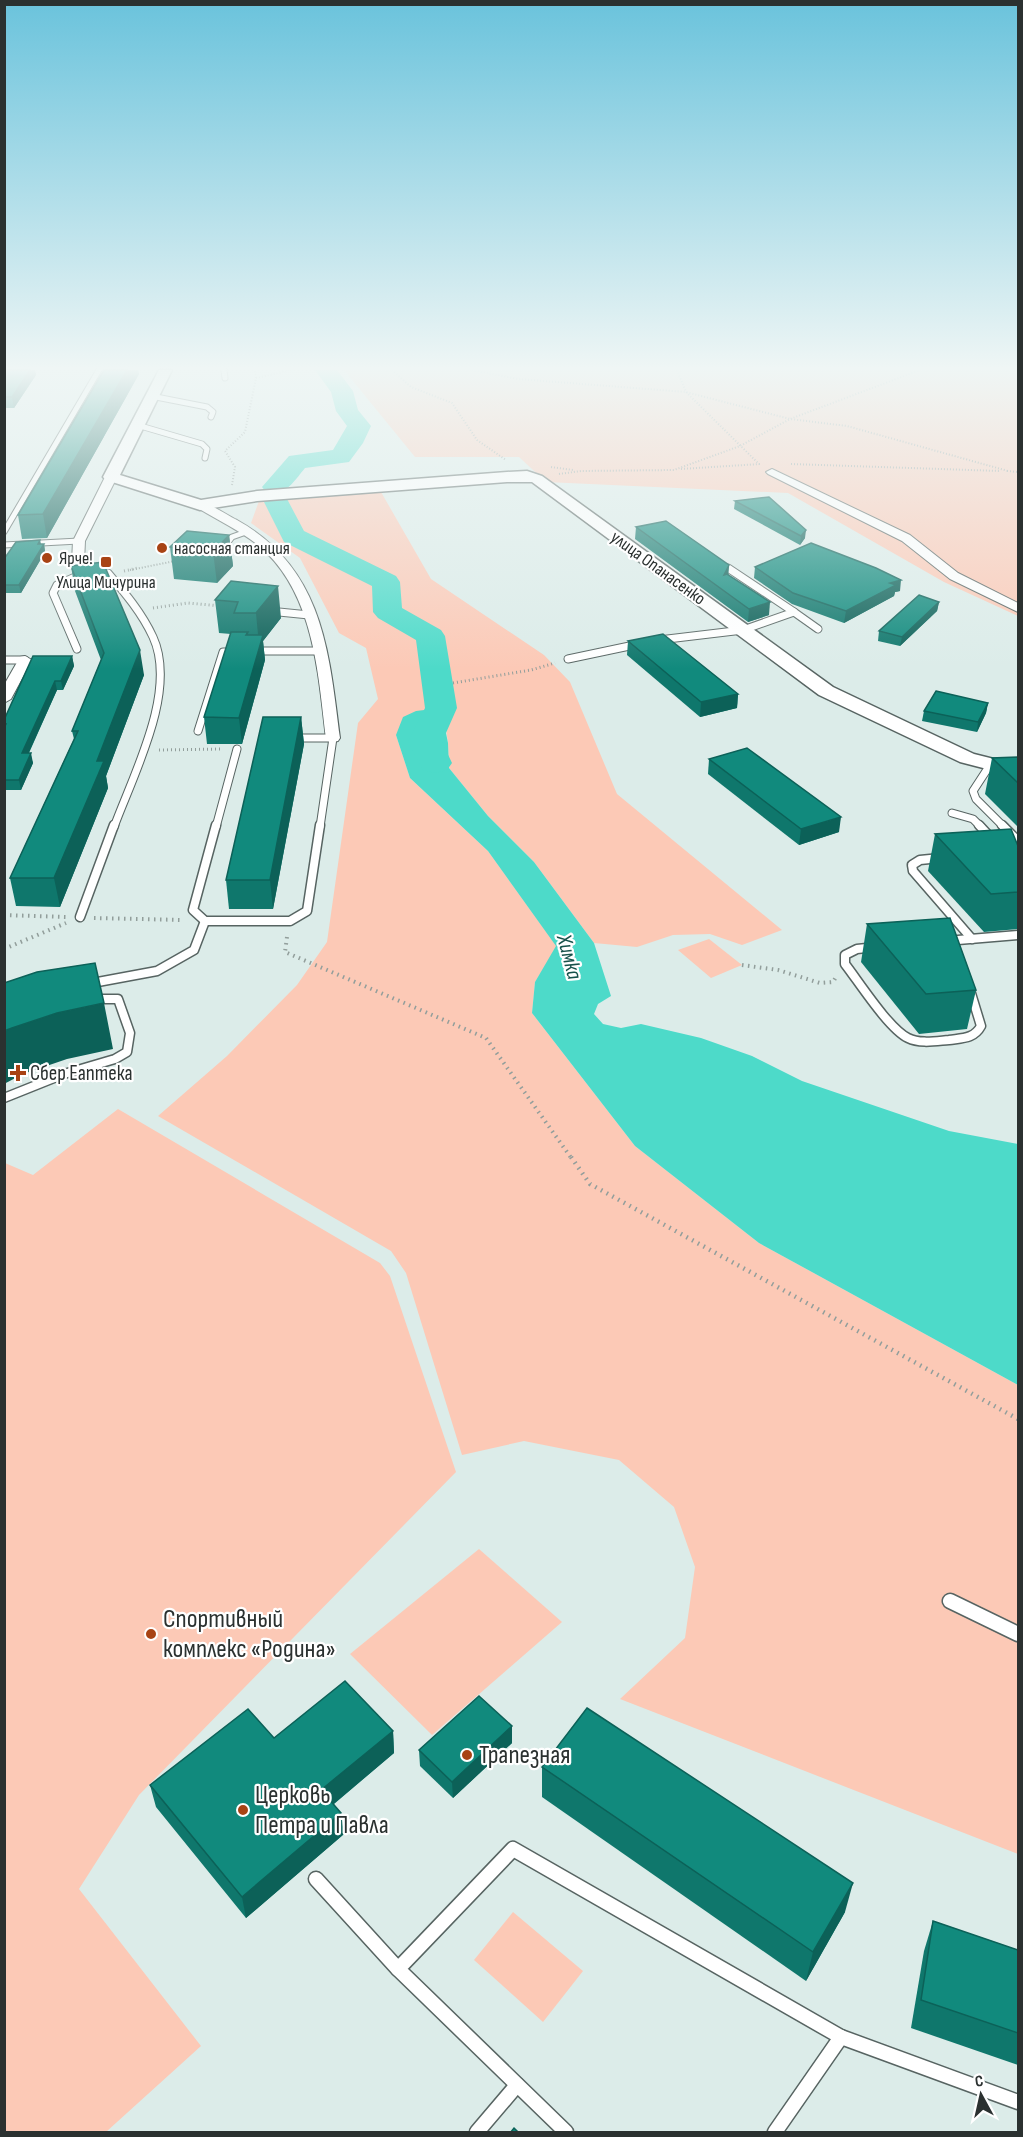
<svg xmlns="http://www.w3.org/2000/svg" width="1023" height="2137" font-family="'Sofia Sans Condensed',sans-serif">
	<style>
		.green { fill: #fcc9b6 }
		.water { fill: #4ddac9 }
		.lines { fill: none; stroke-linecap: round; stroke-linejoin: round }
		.river { fill: #4ddac9; fill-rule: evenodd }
		.lane-far3-casing { stroke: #576462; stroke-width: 7 }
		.lane-far2-casing { stroke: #576462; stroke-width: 9 }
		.lane-far1-casing { stroke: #576462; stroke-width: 11 }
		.lane-casing { stroke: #576462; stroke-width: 17 }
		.street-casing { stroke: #576462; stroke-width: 2 }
		.secondary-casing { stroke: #576462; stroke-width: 3 }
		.path-far3 { stroke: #929e9b; stroke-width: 2; stroke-dasharray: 1 2; stroke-linecap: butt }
		.path-far2 { stroke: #929e9b; stroke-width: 3; stroke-dasharray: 1 3; stroke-linecap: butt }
		.path-far1 { stroke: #929e9b; stroke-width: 4; stroke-dasharray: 1.5 4.5; stroke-linecap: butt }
		.path { stroke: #929e9b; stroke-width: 4.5; stroke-dasharray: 1.5 5; stroke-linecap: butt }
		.lane-far3 { stroke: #fff; stroke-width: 5 }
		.lane-far2 { stroke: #fff; stroke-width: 7 }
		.lane-far1 { stroke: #fff; stroke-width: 8 }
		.lane { stroke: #fff; stroke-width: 14 }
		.street { fill: #fff; fill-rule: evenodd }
		.secondary { fill: #fff; fill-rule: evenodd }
		.wall { fill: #0f776c }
		.shaded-wall { fill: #0c6158 }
		.building { fill: #118a7d; stroke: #0c6158; stroke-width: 1.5 }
		.poi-dot { fill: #a84314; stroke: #fff; stroke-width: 2 }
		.labels { text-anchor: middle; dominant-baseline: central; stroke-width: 4.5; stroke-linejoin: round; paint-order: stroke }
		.far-poi-label { font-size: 18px; fill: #2b3130; stroke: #fff; text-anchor: start }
		.far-street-label { font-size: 18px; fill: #2b3130; stroke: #fff }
		.poi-label { font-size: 21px; fill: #2b3130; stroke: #fff; text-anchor: start }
		.water-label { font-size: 22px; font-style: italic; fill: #17524b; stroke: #fff }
		.near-poi-label { font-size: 26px; fill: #2b3130; stroke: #fff; text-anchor: start }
	</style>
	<rect width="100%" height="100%" fill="#dcece9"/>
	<g class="green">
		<polygon points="344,370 1018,370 1018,616 944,582 788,493 546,482 519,457 415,457"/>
		<polygon points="381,492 431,579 544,655 570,682 617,794 782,930 742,945 710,934 673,935 637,947 594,943 534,862 488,816 449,768 448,743 444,715 396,735 410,778 488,851 557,947 535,982 532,1013 635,1146 759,1243 1018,1385 1018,1854 620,1699 685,1638 695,1567 674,1507 619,1460 524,1441 462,1455 406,1273 391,1251 158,1116 227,1056 297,985 327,942 358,723 378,699 366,648 339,633 300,558 251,523 259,501"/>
		<polygon points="709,939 742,965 711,978 678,950"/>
		<polygon points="118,1109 380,1263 390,1276 456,1472 139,1795 79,1889 201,2046 106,2132 5,2132 5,1163 33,1175"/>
		<polygon points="479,1549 562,1622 432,1735 350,1654"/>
		<polygon points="513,1912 583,1971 543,2022 474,1960"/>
	</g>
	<polygon class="water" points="441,708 448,743 449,768 488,816 534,862 594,943 611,996 598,1004 594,1014 603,1024 621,1028 641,1024 701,1038 752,1056 802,1081 949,1131 1018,1144 1018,1385 759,1243 635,1146 532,1013 535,982 556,946 488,851 410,778 396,735 403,717 416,711"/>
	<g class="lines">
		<g class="river">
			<path d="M315,370H337L353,391L358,410L371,426L363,443L349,462L305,468C294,481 286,497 266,492L262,487L289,456L333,450L347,426L336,411L331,392Z"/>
			<polygon points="277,494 286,497 304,531 396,576 400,582 402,608 441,630 445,636 457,708 442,742 452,763 447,770 435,773 423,770 408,742 425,708 416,640 378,618 373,612 372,586 284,542 264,502 268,497"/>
		</g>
		<g class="lane-far3-casing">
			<g id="lane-far3">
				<polyline points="224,370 225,378"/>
				<polyline points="151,396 207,407 213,412 211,417"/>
				<polyline points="137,425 202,444 207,449 205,458"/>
				<polyline points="4,532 99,370"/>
				<polyline points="4,545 79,541"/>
				<polyline points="223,549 232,537 246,532"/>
				<polyline points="718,562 730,570"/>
			</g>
		</g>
		<g class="lane-far2-casing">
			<g id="lane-far2">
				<path d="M97,573H108C125,593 142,613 153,637C178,691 133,775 114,827"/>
				<polyline points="269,611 309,615"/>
				<polyline points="794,612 818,629"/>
				<polyline points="659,640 743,630 794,612 728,568"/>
				<polyline points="77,649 53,593 57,585 84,573"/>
				<polyline points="253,651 322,651"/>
				<polyline points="568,659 639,644"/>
				<polyline points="4,660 25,660"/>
				<polyline points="198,731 223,652 236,652"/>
				<polyline points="292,738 333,738 320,827"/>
				<polyline points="990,765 973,791 976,799 1004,827"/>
				<polyline points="952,813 973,819 981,827"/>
				<polyline points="216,827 237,749"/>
			</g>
		</g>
		<g class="lane-far1-casing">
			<g id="lane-far1">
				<polyline points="216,825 193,910 205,921 290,921 307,911 320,825"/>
				<polyline points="979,825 992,839"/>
				<polyline points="1002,825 1018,841"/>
				<polyline points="940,858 920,860 912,865 913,871 972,939"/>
				<polyline points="80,917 114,825"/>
				<polyline points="946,941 1018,935"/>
				<path d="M876,947L857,949L845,955V964C859,982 889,1029 908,1038C920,1044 936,1041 949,1040C962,1038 974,1039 981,1026L970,990"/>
				<polyline points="87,984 157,971 194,950 205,921"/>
				<polyline points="4,1098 64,1074 115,1059 127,1052 130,1033 118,999 92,999"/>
			</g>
		</g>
		<g class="lane-casing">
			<g id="lane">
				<polyline points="950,1601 1018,1634"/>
				<polyline points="316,1879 398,1969"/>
				<polyline points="477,2132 517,2085"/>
				<polyline points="566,2132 398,1969 513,1849 841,2037 1018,2102"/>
				<polyline points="775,2132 841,2037"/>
			</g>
		</g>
		<g class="street-casing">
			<g id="street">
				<polygon points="772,469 910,535 958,573 1018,603 1018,612 950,579 902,541 768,474 766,472"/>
				<polygon points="111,474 117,477 85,541 84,562 91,573 85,577 81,576 72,562 73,541 105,477"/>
				<path d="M200,502C213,505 225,514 237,520C323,568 329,651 340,738L338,741L333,742L326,738C318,673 314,592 259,546C240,530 217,520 196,507L194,505Z"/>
				<polygon points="25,656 32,660 11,699 4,703 4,685 20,657"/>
			</g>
		</g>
		<g class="secondary-casing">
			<polygon id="secondary" points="159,370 172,370 120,475 201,500 257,491 507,472 527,471 542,476 833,687 974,754 1018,765 1018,777 960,762 819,695 532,482 507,482 257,501 200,510 106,480 103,477"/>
		</g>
		<g class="path-far3">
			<polyline points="392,370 411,387 452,403 477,440 506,460"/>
			<polyline points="472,370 518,379 686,392 790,419 847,426 1008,471"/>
			<polyline points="677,370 686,392 759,464"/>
			<polyline points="256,378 292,370"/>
			<polyline points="791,464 1000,471"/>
			<polyline points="551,467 573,470"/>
			<polyline points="681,469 760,464"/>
			<polyline points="1007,471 1018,472"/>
			<polyline points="559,474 581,471 674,470 740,446 790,419 920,370"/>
			<polyline points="232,485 235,467 225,451 245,432 256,378 255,370"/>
			<polyline points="130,570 175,561"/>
		</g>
		<g class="path-far2">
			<polyline points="124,571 138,568"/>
			<polyline points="153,608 188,603 221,606"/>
			<polyline points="453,683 531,670 555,663"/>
			<polyline points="159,750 223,749"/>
		</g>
		<g class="path-far1">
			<polyline points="4,915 66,917"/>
			<polyline points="94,918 183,920"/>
			<polyline points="287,937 285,952 486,1038 572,1159"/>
			<polyline points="4,949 66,923"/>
			<polyline points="742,965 778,970 820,983 833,982 836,977"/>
		</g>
		<polyline class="path" points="571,1157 590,1184 1018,1419"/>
		<use href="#lane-far3" class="lane-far3"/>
		<use href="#lane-far2" class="lane-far2"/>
		<use href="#lane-far1" class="lane-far1"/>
		<use href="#lane" class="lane"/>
		<use href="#street" class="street"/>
		<use href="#secondary" class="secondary"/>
	</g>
	<g class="wall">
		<polygon points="4,370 35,370 36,375 14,408 4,408"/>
		<polygon points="104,370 138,370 139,374 47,538 22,539 18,515"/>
		<polygon points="735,501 805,538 800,545 734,509"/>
		<polygon points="636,527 729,565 728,574 769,615 748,622 635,539"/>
		<polygon points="229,535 233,566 217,583 174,579 170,547"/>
		<polygon points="41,544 44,544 45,552 21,593 4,593 4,559"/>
		<polygon points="71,566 144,675 106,776 108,788 60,907 16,906 10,878 74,739 72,731 101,660 75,591"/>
		<polygon points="755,567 900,591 895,592 894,596 844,623 792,604 754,578"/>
		<polygon points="231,581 281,618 263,641 265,660 242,744 207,744 204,717 231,634 219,633 215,600"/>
		<polygon points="939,602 937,611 900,646 878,641 879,631"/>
		<polygon points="628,641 738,694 737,708 700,717 627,655"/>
		<polygon points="72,656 74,666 63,690 57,690 29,753 33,763 21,790 4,790 4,720"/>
		<polygon points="988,703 986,713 977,732 922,721 924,711"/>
		<polygon points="301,717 304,744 273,909 229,909 226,880"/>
		<polygon points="1018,754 1018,827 985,794 992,758 1018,757"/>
		<polygon points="709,759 839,832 799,845 708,774"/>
		<polygon points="935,834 1018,846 1018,929 984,932 928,871"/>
		<polygon points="867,924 976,990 967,1029 919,1034 861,962"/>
		<polygon points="512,1726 512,1743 453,1798 420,1766 419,1750"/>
		<polygon points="393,1731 394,1753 334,1804 344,1834 246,1918 156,1807 150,1785 274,1738"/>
		<polygon points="542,1767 845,1912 806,1981 542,1797"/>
		<polygon points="933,1921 1018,1950 1018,2065 911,2028 924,1951"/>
	</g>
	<g class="shaded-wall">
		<polygon points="30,370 35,370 36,375 14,408 12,397"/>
		<polygon points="127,370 138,370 139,374 47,538 43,514"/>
		<polygon points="806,530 805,538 800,545 801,536"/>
		<polygon points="229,535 233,566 217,583 213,552"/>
		<polygon points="40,540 42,548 44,544 45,552 21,593 19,585"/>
		<polygon points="729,565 728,578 724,575"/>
		<polygon points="901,580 900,591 895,592 894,596 844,623 846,611 890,583"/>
		<polygon points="278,586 281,618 263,641 265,660 242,744 239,718 259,645 256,613"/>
		<polygon points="770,602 769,615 748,622 749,609"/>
		<polygon points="939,602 937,611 900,646 902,637"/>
		<polygon points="140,650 144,675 106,776 108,788 60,907 54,878 97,761"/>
		<polygon points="72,656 74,666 63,690 61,681"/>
		<polygon points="55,681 57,690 24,763 22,753"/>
		<polygon points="738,694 737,708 700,717 701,702"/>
		<polygon points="988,703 986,713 977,732 978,722"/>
		<polygon points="301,717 304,744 273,909 270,880"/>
		<polygon points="31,753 33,763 21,790 19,780"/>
		<polygon points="841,817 839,832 799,845 801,829"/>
		<polygon points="104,1003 113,1049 67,1059 23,1074 4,1084 4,1031 12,1028 57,1013"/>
		<polygon points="512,1726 512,1743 453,1798 452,1782"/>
		<polygon points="393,1731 394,1753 324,1812 321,1790"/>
		<polygon points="341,1813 344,1834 246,1918 242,1897"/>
		<polygon points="853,1883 845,1912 806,1981 813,1952"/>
	</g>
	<g class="building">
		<polygon points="4,370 30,370 12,397 4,397"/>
		<polygon points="104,370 127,370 43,514 18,515"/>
		<polygon points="769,497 806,530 801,536 735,501"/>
		<polygon points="666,521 729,565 724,575 727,574 770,602 749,609 636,527"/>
		<polygon points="187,531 229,535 213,552 170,547"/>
		<polygon points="40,540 38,544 44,544 19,585 4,585 4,559 16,542"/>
		<polygon points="811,543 876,568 901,580 890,583 896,585 846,611 793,593 755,567"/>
		<polygon points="103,562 140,650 97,761 104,761 54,878 10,878 78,731 72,731 104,653 71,566"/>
		<polygon points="231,581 278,586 256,613 234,613 238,602 215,600"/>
		<polygon points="919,595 939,602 902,637 879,631"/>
		<polygon points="231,632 248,632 246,635 263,635 239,718 204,717"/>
		<polygon points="663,634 738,694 701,702 628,641"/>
		<polygon points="33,656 72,656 61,681 55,681 22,753 31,753 19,780 4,780 4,728 6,724 4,724 4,720"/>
		<polygon points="936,691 988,703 978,722 924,711"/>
		<polygon points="263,717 301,717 270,880 226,880"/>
		<polygon points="747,748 841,817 801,829 709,759"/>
		<polygon points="1018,757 1018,783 992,758"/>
		<polygon points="1011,829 1018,846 1018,892 991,894 935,834"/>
		<polygon points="950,918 976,990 926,994 867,924"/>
		<polygon points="95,963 104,1003 57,1013 12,1028 4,1031 4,983 37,972"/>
		<polygon points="345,1681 393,1731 321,1790 341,1813 242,1897 150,1785 248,1709 274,1738"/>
		<polygon points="479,1696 512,1726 452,1782 419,1750"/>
		<polygon points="587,1708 853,1883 813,1952 542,1767"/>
		<polygon points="933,1921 1018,1950 1018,2033 921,2000"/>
		<polygon points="514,2128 519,2133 510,2133"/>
	</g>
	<linearGradient id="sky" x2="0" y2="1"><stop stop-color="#6ac3dc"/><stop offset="0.55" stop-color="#eff6f5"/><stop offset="1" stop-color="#eff6f5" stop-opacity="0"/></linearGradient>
	<rect width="1023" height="669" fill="url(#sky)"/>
	<g class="poi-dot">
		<circle cx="162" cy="548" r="6"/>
		<circle cx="47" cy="558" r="6"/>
		<rect x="100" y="556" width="12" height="12" rx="3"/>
		<path d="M15 1064h6v6h6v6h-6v6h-6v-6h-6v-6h6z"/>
		<circle cx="151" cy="1634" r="6"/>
		<circle cx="467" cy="1755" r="6"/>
		<circle cx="243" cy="1810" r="6"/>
	</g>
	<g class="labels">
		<g class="far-poi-label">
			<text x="174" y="548">насосная станция</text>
			<text x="59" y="558">Ярче!</text>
			<text x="106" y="582" text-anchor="middle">Улица Мичурина</text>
		</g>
		<g class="far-street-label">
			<text transform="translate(658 568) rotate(36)">улица Опанасенко</text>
		</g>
		<g class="poi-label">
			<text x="30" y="1073">Сбер Еаптека</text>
		</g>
		<g class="water-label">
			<text transform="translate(569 957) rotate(75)">Химка</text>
		</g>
		<g class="near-poi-label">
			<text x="163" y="1619">Спортивный<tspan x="163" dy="30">комплекс «Родина»</tspan></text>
			<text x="479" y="1755">Трапезная</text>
			<text x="255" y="1795">Церковь<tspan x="255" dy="30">Петра и Павла</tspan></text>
		</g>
	</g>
	<rect width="1023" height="2137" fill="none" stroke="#2b3130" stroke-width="12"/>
	<g transform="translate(981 2095) rotate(352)" stroke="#ffffff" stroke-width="4.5" paint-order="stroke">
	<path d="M0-4.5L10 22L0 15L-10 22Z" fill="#2b3130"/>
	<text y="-9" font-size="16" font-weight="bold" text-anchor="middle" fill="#2b3130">С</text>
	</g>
</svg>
